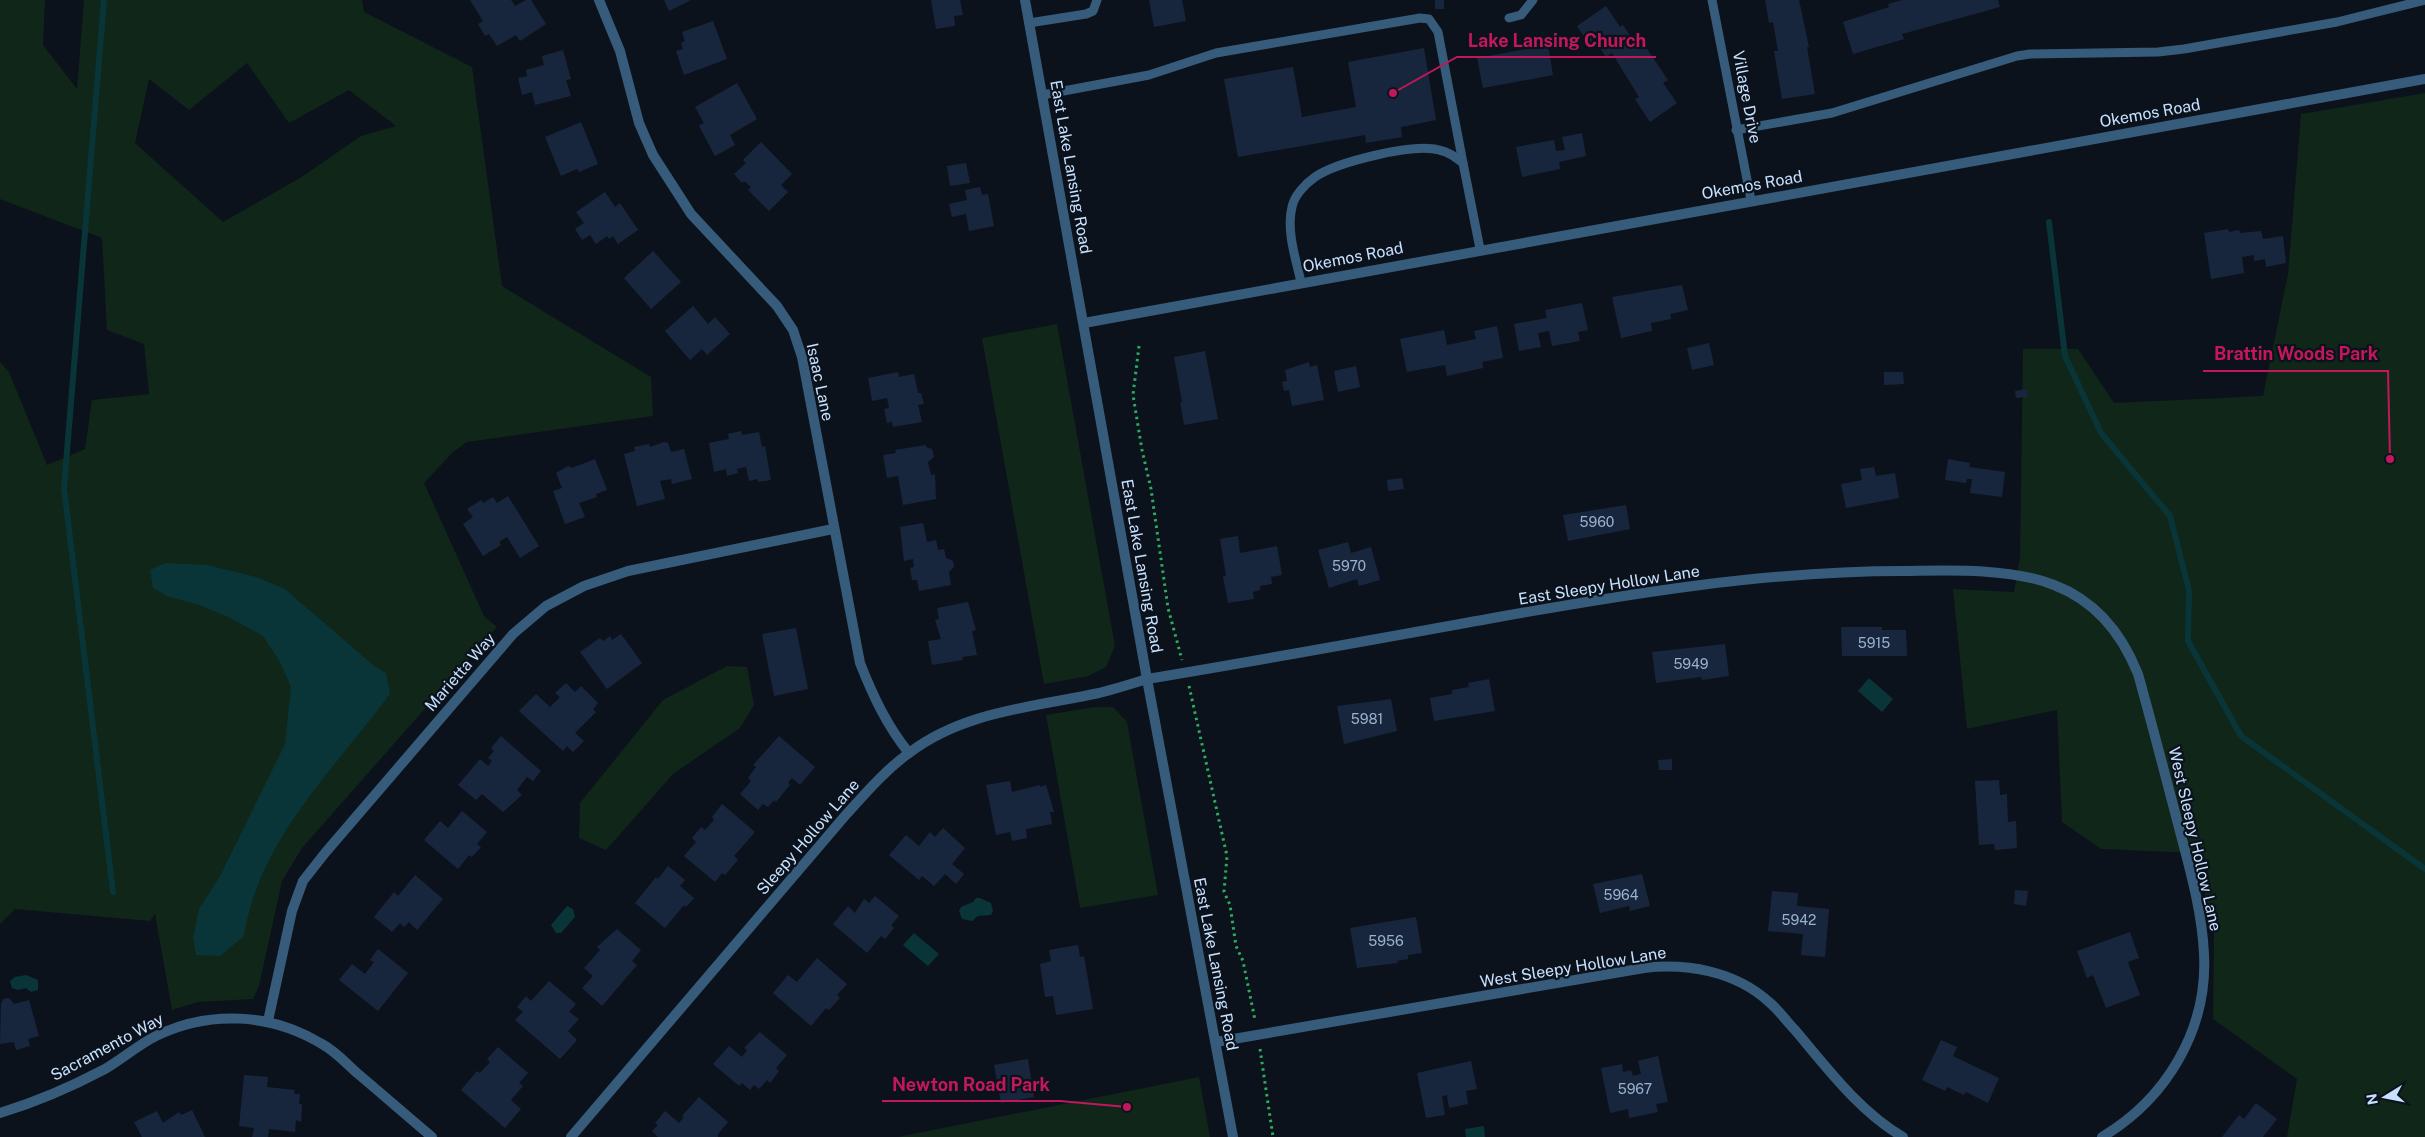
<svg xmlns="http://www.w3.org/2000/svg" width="2425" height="1137" font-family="'Public Sans',sans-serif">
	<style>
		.green { fill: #0f2618; fill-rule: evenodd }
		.water { fill: #093538 }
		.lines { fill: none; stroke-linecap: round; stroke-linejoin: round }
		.stream { stroke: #093538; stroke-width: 6 }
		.building { fill: #18263d }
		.path { stroke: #2dac5c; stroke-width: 3; stroke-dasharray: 2.5 4; stroke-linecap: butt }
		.service { stroke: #375b7b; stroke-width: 9 }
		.minor { stroke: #375b7b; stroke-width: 10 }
		.tertiary { stroke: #375b7b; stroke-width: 10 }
		.labels { text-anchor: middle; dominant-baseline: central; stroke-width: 4.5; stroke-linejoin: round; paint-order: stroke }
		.number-label { font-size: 14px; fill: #9bb2ce }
		.street-label { font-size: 16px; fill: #c7e1ff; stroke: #0b121c }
		.leader { fill: none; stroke: #c2185b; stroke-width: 2 }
		.callout-dot { fill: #c2185b; stroke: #0b121c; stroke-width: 2 }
		.callout-label { font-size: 18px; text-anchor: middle; font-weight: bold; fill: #c2185b; stroke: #0b121c; stroke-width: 4.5; stroke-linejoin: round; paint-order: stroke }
	</style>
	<rect width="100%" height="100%" fill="#0b121c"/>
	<g class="green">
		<path d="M0,0H45L43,45L77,89L84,0H362L364,12L472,67L502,286L651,377L653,416L467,442L453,452L424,483L484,616L497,627L302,848L282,881L259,986L253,999L198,1002L172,1010L155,914L150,921L15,909L0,924V362L9,372L47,465L85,449L92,400L149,394L144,344L107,330L102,238L0,199ZM247,63L289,123L349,90L396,126L361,136L300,178L223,222L135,143L149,79L189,110Z"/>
		<polygon points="2425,93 2425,1137 2287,1137 2297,1079 2213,1019 2214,935 2196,853 2101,849 2062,822 2057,710 1967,729 1953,589 2014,592 2020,557 2023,349 2078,349 2114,403 2263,396 2288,274 2301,114"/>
		<polygon points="1057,324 1115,646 1106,667 1088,676 1044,684 982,338"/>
		<polygon points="727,666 747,667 754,705 740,728 673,774 606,850 579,838 580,803 663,700"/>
		<polygon points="1094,707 1113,707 1127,722 1158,895 1080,908 1046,715"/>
		<polygon points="1199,1077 1210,1137 898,1137"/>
	</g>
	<g class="water">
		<path d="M165,563L207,565L256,577L285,589L373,665L386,673L390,694C334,770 259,839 244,936L220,956L196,955L193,938L199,909L219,878L285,744L291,687L280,662L263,636L230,618L197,604L169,597L153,588L150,570Z"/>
		<polygon points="1869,678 1893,699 1882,712 1858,691"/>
		<polygon points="976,898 980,898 991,903 993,911 991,915 978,916 972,921 962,919 959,911 961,907 973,902"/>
		<polygon points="567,906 573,909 575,917 561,933 556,933 551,925"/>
		<polygon points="914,933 939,954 928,966 903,945"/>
		<polygon points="26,975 38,980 38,990 31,992 26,988 18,990 12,988 10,981 15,977"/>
		<polygon points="1484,1126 1485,1137 1466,1137 1465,1129"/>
	</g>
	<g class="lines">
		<g class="stream">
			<polyline points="104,0 64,488 113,892"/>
			<polyline points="2049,222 2065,356 2101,433 2170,516 2189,590 2188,641 2241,736 2425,869"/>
		</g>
	</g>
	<g class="building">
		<polygon points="470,0 511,0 515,6 526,0 531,0 546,24 520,41 516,35 497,46 489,34 485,36 478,24 483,21"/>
		<polygon points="664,0 691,0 669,11"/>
		<polygon points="931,0 960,0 963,15 954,16 955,26 936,29"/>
		<polygon points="1149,0 1182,0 1186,21 1154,27"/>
		<rect x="1435" y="0" width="9" height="9"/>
		<polygon points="1765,0 1799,0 1809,47 1807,47 1815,94 1782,99 1774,51 1778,51 1773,22 1769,23"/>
		<polygon points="1902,0 1998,0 2000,7 1902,34 1904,39 1853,54 1843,22 1889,7 1888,4"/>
		<polygon points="1606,6 1620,27 1623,25 1631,37 1637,34 1668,80 1663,83 1677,103 1650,122 1635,99 1639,97 1612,53 1606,57 1598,45 1592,49 1577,26"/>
		<polygon points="713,21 727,59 684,75 676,51 683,49 681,43 685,41 682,32"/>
		<polygon points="1548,45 1553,75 1483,88 1477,58"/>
		<polygon points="1424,48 1436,120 1401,127 1402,137 1366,143 1365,135 1238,157 1224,79 1293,67 1302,117 1356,107 1348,62"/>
		<polygon points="563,50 571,79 566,80 571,96 535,105 532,92 522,95 518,78 527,76 526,70 544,65 542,56"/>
		<polygon points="737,83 757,119 730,135 735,145 715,156 699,126 704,123 695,107"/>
		<polygon points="581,122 598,164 579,172 577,169 561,176 545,137"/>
		<polygon points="1582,133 1586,156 1559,162 1560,169 1522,177 1516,147 1554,140 1556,151 1565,150 1562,137"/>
		<polygon points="761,142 792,174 781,185 788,192 769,211 748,190 751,187 744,181 742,183 734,174 746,163 743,160"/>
		<polygon points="966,163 970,183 950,186 947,166"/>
		<polygon points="980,187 982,195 988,194 994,226 969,231 966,214 952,217 949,204 967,200 965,190"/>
		<polygon points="605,192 615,207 620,203 638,230 618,244 613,236 609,239 607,236 596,244 590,235 582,240 575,229 584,223 576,212"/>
		<polygon points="2228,229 2229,232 2239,230 2240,233 2261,231 2263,239 2283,236 2286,263 2266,267 2265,259 2254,261 2254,255 2242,257 2244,273 2211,279 2204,233"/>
		<polygon points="653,251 681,282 651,309 624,278"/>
		<polygon points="1682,285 1688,310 1670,314 1671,319 1651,323 1652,331 1621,338 1612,297"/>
		<polygon points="1582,303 1588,330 1578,332 1580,341 1552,346 1549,331 1538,333 1541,347 1519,351 1514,324 1547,318 1545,310"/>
		<polygon points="693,306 708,324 715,317 730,334 707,355 702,349 690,360 665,331"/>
		<polygon points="1497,326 1503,358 1482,362 1483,368 1447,376 1445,365 1407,372 1400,339 1444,330 1447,345 1476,339 1474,331"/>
		<polygon points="1709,343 1714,365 1692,370 1687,348"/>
		<polygon points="1205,351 1218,419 1184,425 1180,402 1182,402 1174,357"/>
		<polygon points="1309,362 1310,367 1317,365 1324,400 1292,406 1289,390 1284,391 1282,382 1287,381 1285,370"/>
		<polygon points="1356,366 1360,387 1338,392 1334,371"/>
		<polygon points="898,372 899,377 914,374 918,393 921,393 924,404 918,405 922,422 893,427 892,422 887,423 884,409 889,408 887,398 872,401 868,378"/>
		<polygon points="1884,372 1903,372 1904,384 1884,385"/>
		<polygon points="2027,389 2028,397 2016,398 2015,391"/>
		<polygon points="741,431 742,435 759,432 762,447 765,446 771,480 758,482 758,479 749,481 746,467 737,469 738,473 727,476 726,469 714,472 709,443 729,439 728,434"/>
		<polygon points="664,442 668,443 671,452 684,449 692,479 672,484 671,479 660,481 665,499 637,506 624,454 635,451 634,447 649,444 650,447"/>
		<polygon points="926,445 926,447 932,449 934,457 928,462 931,475 935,474 936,499 903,505 898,476 887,478 883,455 896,453 895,450"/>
		<polygon points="595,459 607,490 596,494 597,497 579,503 585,517 565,524 553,491 562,488 556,473 568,466 572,468"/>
		<polygon points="1948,459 1970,463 1969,467 2005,472 2002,497 1970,493 1972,479 1967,479 1966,483 1945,480"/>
		<polygon points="1874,467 1876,476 1895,473 1899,498 1846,508 1841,484 1862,480 1860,469"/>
		<polygon points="1402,478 1404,489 1388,491 1387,480"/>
		<polygon points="508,496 539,546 520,558 507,537 499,542 501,545 483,556 463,524 473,517 467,509 481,500 483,503 493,497 497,503"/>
		<polygon points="1626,505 1630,529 1568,541 1563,515"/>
		<polygon points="923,523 927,542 936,540 938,550 944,549 946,558 953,561 954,567 949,572 951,585 919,591 917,580 912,580 910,568 914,567 913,559 904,561 900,527"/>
		<polygon points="1238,536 1240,553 1277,546 1282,575 1271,577 1272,584 1260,586 1260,590 1253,592 1254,599 1228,603 1223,576 1226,576 1220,539"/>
		<polygon points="1348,542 1351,553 1371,547 1380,580 1359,586 1357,579 1329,588 1318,550"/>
		<polygon points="968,602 976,630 972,631 977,655 962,657 963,660 932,665 928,641 941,639 935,620 939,619 937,608"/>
		<polygon points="1841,627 1882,627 1882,630 1906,630 1907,656 1842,656"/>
		<polygon points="796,628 808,689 774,696 762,634"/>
		<polygon points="621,634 642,663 607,689 580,652 600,638 603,641 610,636 612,640"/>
		<polygon points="1725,644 1729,676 1702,680 1701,677 1656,683 1652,652"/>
		<polygon points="1489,679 1495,711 1434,721 1430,698 1452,694 1452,690 1469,687 1468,683"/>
		<polygon points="566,683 575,692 581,686 598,703 593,709 596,712 575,733 584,741 573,752 567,746 563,751 519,711 536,694 550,707 560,697 555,693"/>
		<polygon points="1391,699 1397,731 1344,744 1337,706"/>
		<polygon points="501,736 541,771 533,781 527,777 517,790 522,795 503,812 482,794 476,800 458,785 480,759 488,766 492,761 488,758 494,751 491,748"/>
		<polygon points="779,736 815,767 800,785 792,778 788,782 790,785 776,802 774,800 768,807 763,804 758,810 740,794 751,781 748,778 756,767 753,765"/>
		<polygon points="1672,759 1672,770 1659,770 1658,760"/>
		<polygon points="1999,780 2000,795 2007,794 2008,822 2016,821 2017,848 1995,850 1994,844 1979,845 1975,781"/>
		<polygon points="1010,781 1012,792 1040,785 1040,787 1046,785 1054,812 1050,812 1052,824 1026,829 1027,838 1012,841 1010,832 996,835 986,785"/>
		<polygon points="722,804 755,832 734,856 738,860 725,875 722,873 715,882 684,856 696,842 692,838 701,827 705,830 714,820 712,817"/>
		<polygon points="462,811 487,832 477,844 481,847 472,857 469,855 458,869 424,840 440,821 448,828"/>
		<polygon points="943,828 965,848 952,864 964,874 956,884 945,874 934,886 922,876 919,880 889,855 906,835 919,846 930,832 935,837"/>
		<polygon points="668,866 685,880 680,886 694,898 686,907 684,905 665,928 635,903 656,877 658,879"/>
		<polygon points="1642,874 1650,906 1630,911 1629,906 1600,913 1593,884"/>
		<polygon points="415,875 443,899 417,930 409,922 404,927 400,923 392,932 374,917 394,892 398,896"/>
		<polygon points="2015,890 2028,891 2026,906 2014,904"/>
		<polygon points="1772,891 1798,893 1797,906 1829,909 1825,957 1801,955 1803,934 1768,931"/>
		<polygon points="875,896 899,916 891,925 894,928 885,939 881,936 867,953 833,924 848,906 855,913 864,899 869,903"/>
		<polygon points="1416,917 1422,953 1408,955 1408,959 1397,961 1398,963 1357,968 1350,928"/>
		<polygon points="617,929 641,950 632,961 637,965 602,1006 582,988 593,976 584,968 600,950 597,947"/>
		<polygon points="2130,932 2139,958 2128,962 2140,995 2106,1008 2093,975 2087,978 2077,951"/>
		<polygon points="1078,945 1080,957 1084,956 1093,1009 1056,1015 1053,996 1045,997 1040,964 1051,961 1049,950"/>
		<polygon points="378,949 408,973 378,1011 339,980 352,964 365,974 374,962 370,960"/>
		<polygon points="817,958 847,984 837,995 840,998 829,1010 826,1008 811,1026 773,993 788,975 797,982"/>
		<polygon points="549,981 576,1004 569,1012 579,1019 568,1031 577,1040 560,1059 515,1020 523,1012 517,1007 526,996 531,1001"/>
		<polygon points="9,998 14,1004 29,1000 39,1036 28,1039 30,1046 16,1050 14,1042 0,1044 1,1004 3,999"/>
		<polygon points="760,1032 787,1055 776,1068 779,1071 770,1083 767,1080 759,1089 754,1085 750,1090 742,1083 739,1086 713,1064 729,1046 742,1057 747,1050 744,1048"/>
		<polygon points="1941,1040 1957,1047 1953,1056 1999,1078 1988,1103 1966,1092 1964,1095 1947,1087 1945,1091 1922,1080"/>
		<polygon points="498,1047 528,1073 519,1083 523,1086 511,1100 521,1109 505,1128 461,1090 477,1071 480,1073 490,1062 487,1059"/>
		<polygon points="1658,1056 1668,1102 1656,1104 1658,1112 1629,1118 1628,1109 1610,1113 1601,1068 1622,1064 1623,1072 1631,1070 1633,1076 1641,1074 1638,1061"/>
		<polygon points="1028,1059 1034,1097 1001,1103 994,1065"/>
		<polygon points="1471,1061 1477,1089 1466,1091 1468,1104 1449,1108 1447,1095 1442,1096 1445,1115 1426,1118 1417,1073"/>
		<polygon points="244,1075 268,1077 267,1087 295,1090 294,1094 300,1094 299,1104 302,1104 301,1122 296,1120 295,1132 269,1129 268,1137 252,1137 254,1128 239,1126"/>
		<polygon points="699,1097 728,1122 718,1134 718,1137 658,1137 652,1131 658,1125 655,1123 665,1111 679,1123 684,1117 682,1116"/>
		<polygon points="2256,1103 2277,1119 2263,1137 2222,1137 2239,1115 2244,1119"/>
		<polygon points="192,1110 205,1137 142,1137 134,1122 157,1111 163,1123 179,1112 181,1115"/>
	</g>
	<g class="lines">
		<g class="path">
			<polyline points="1139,346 1133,395 1142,450 1151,489 1168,608 1182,660"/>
			<polyline points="1189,686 1227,856 1224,892 1230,905 1236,946 1243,961 1255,1020"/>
			<polyline points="1260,1049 1273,1137"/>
		</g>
		<g class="service">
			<polyline points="1712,0 1751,200"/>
			<polyline points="1509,18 1521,15 1533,0"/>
			<polyline points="1029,23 1086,14 1093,11 1097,0"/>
			<polyline points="1042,95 1149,75 1216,53 1420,18 1429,19 1438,32 1463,163"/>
			<polyline points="1736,130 1832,113 2017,56 2030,54 2158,52 2184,49 2337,22 2425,0"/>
			<path d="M1301,282C1296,260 1286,230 1292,207C1294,196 1305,184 1315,177C1337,162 1413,143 1439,150C1449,152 1455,157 1463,163L1480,249"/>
		</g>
		<g class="minor">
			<path d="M599,0L620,51L639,123L653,155L691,214L777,306L793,330L802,357L860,663C873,696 887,726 909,753"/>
			<polyline points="268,1021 292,911 303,881 325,853 513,634 546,606 584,586 628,571 833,529"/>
			<path d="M1216,1042L1644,968C1687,963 1735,971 1769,1002C1779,1010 1786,1021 1795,1030C1828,1069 1859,1111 1903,1137"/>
			<path d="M0,1113C36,1102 71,1087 105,1069C122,1059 138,1045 156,1036C209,1010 271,1013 322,1044C335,1051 346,1063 357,1073C382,1094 407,1116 432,1137"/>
			<path d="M571,1137L844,817C864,795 884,771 909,753C964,711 1034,707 1099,693C1115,689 1131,684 1147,679C1262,660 1377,639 1493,618C1628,594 1765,571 1904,571C1950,570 2011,568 2054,585C2096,601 2122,634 2138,674C2152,724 2165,774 2178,824C2189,866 2202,910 2204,954C2208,1030 2166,1099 2102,1137"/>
		</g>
		<g class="tertiary">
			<polyline points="1025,0 1147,679 1233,1137"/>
			<polyline points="1084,323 2425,79"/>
		</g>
	</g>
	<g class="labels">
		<g class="number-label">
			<text x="1597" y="522">5960</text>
			<text x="1349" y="566">5970</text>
			<text x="1874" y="643">5915</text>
			<text x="1691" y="664">5949</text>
			<text x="1367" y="719">5981</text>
			<text x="1621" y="895">5964</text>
			<text x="1799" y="920">5942</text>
			<text x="1386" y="941">5956</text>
			<text x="1635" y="1089">5967</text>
		</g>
		<g class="street-label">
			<text transform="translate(1747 97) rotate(79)">Village Drive</text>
			<text transform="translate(2150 113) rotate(-10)">Okemos Road</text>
			<text transform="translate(1071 167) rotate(80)">East Lake Lansing Road</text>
			<text transform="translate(1752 185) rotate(-10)">Okemos Road</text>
			<text transform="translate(1353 257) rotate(-11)">Okemos Road</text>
			<text transform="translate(820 382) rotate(78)">Isaac Lane</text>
			<text transform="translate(1142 566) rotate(80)">East Lake Lansing Road</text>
			<text transform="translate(1609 585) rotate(-9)">East Sleepy Hollow Lane</text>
			<text transform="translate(460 672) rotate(-49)">Marietta Way</text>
			<text transform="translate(808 837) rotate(-49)">Sleepy Hollow Lane</text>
			<text transform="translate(2195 839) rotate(77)">West Sleepy Hollow Lane</text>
			<text transform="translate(1216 964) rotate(79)">East Lake Lansing Road</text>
			<text transform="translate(1573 967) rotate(-9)">West Sleepy Hollow Lane</text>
			<text transform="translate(107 1047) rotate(-28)">Sacramento Way</text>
		</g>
	</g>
	<path class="leader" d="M1393 93L1457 57H1656M2390 459L2388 371H2203M1127 1107L1060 1101H882"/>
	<g class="callout-dot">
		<circle cx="1393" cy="93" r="5"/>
		<circle cx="2390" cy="459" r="5"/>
		<circle cx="1127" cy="1107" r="5"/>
	</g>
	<g class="callout-label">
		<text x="1557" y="47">Lake Lansing Church</text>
		<text x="2296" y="360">Brattin Woods Park</text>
		<text x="971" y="1091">Newton Road Park</text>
	</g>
	<g transform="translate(2385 1097) rotate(260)" stroke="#0b121c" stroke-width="4" paint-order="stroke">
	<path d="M0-4L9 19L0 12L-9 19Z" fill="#c7e1ff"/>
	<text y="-8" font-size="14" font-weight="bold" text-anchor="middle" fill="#c7e1ff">N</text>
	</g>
</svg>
